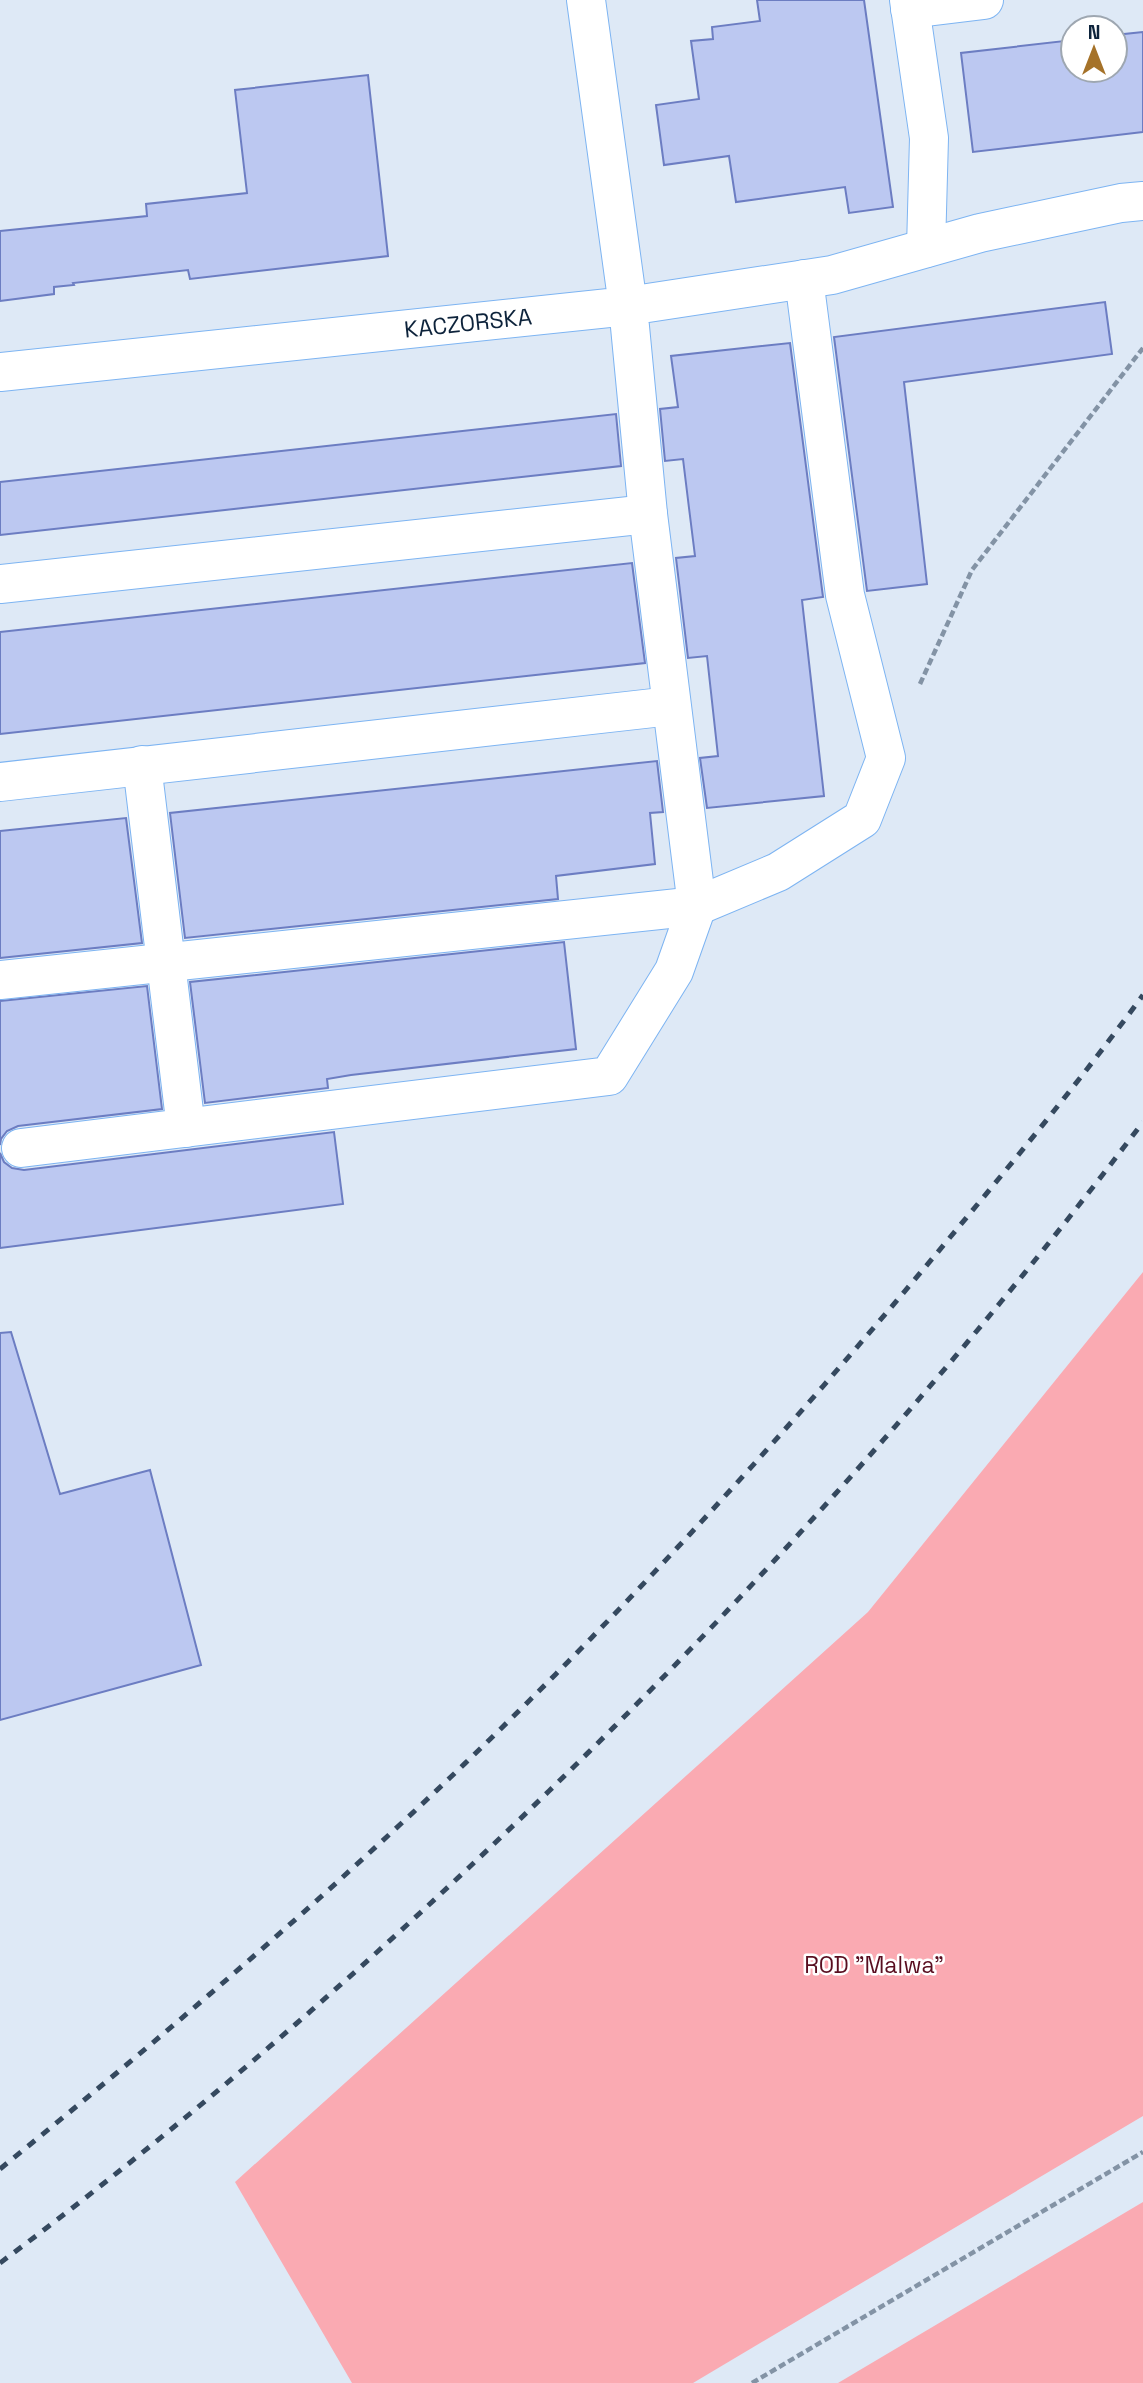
<svg xmlns="http://www.w3.org/2000/svg" width="1143" height="2383" font-family="'Space Grotesk',sans-serif">
	<style>
		.green { fill: #faaab2 }
		.building { fill: #bcc8f1; stroke: #6c7dc2; stroke-width: 2 }
		.lines { fill: none; stroke-linecap: round; stroke-linejoin: round }
		.minor-casing { stroke: #7db4f2; stroke-width: 40 }
		.path { stroke: #8393a5; stroke-width: 4.5; stroke-dasharray: 7 3.5; stroke-linecap: butt }
		.minor { stroke: #fff; stroke-width: 38 }
		.rail { stroke: #35495f; stroke-width: 5; stroke-dasharray: 9 9; stroke-linecap: butt }
		.labels { text-anchor: middle; dominant-baseline: central; stroke-width: 5; stroke-linejoin: round; paint-order: stroke }
		.street-label { font-size: 23px; fill: #0d233b; stroke: #fff }
		.park-label { font-size: 23px; fill: #590e20; stroke: #fff }
	</style>
	<rect width="100%" height="100%" fill="#dee9f6"/>
	<g class="green">
		<polygon points="1143,1272 1143,2116 693,2383 352,2383 235,2182 868,1612"/>
		<polygon points="1143,2202 1143,2383 838,2383"/>
	</g>
	<g class="building">
		<polygon points="757,0 864,0 893,207 849,213 845,187 736,202 729,156 664,165 656,105 699,99 691,41 713,39 712,27 760,21"/>
		<polygon points="1143,32 1143,132 973,152 961,53 1073,40 1073,70 1115,70 1115,35"/>
		<polygon points="368,75 388,256 190,279 188,270 73,283 74,285 54,287 54,294 0,301 0,231 147,216 146,204 247,193 235,90"/>
		<polygon points="1105,302 1112,354 904,382 927,584 867,591 834,337"/>
		<polygon points="790,343 823,597 802,600 824,796 707,808 700,758 718,756 707,656 688,658 676,558 695,556 689,508 683,459 665,461 660,409 678,407 671,356"/>
		<polygon points="616,414 621,466 0,535 0,482"/>
		<polygon points="632,563 645,663 0,734 0,632"/>
		<polygon points="657,761 663,812 650,813 655,864 556,876 558,899 185,938 170,813"/>
		<polygon points="126,818 142,943 0,958 0,831"/>
		<polygon points="564,942 576,1049 351,1075 327,1079 328,1088 205,1103 190,982"/>
		<polygon points="147,986 162,1109 18,1126 7,1131 1,1139 0,1145 0,1001"/>
		<polygon points="334,1132 343,1204 0,1248 0,1153 4,1162 12,1168 24,1170"/>
		<polygon points="11,1332 60,1494 150,1470 201,1665 0,1720 0,1333"/>
	</g>
	<g class="lines">
		<g class="minor-casing">
			<g id="minor">
				<polyline points="909,0 929,138 926,248"/>
				<polyline points="910,9 984,0"/>
				<polyline points="0,372 628,306 586,0"/>
				<polyline points="0,584 648,514"/>
				<polyline points="142,765 186,1128"/>
				<polyline points="0,782 671,706"/>
				<polyline points="0,980 697,906 778,872 862,819 886,758 845,595 804,279"/>
				<polyline points="21,1148 609,1076 674,971 697,906 648,514 628,306 832,275 980,233 1121,203 1143,201"/>
			</g>
		</g>
		<g class="path">
			<polyline points="920,684 972,570 1143,348"/>
			<polyline points="752,2383 1143,2152"/>
		</g>
		<use href="#minor" class="minor"/>
		<g class="rail">
			<path d="M0,2169C139,2056 275,1941 406,1819C596,1643 771,1451 937,1253C1007,1169 1078,1084 1143,995"/>
			<path d="M0,2263C193,2119 376,1959 549,1791C763,1583 963,1360 1143,1122"/>
		</g>
	</g>
	<g class="labels">
		<g class="street-label">
			<text transform="translate(468 323) rotate(-6)">KACZORSKA</text>
		</g>
		<g class="park-label">
			<text x="874" y="1965">ROD "Malwa"</text>
		</g>
	</g>
	<g transform="translate(1094 49)"><circle r="33" fill="#ffffff" stroke="#9ea7b1" stroke-width="2"/>
	<path d="M0-5L12 26L0 18L-12 26Z" fill="#a57229"/>
	<text y="-10" font-size="19" font-weight="bold" text-anchor="middle" fill="#0d233b">N</text>
	</g>
</svg>
